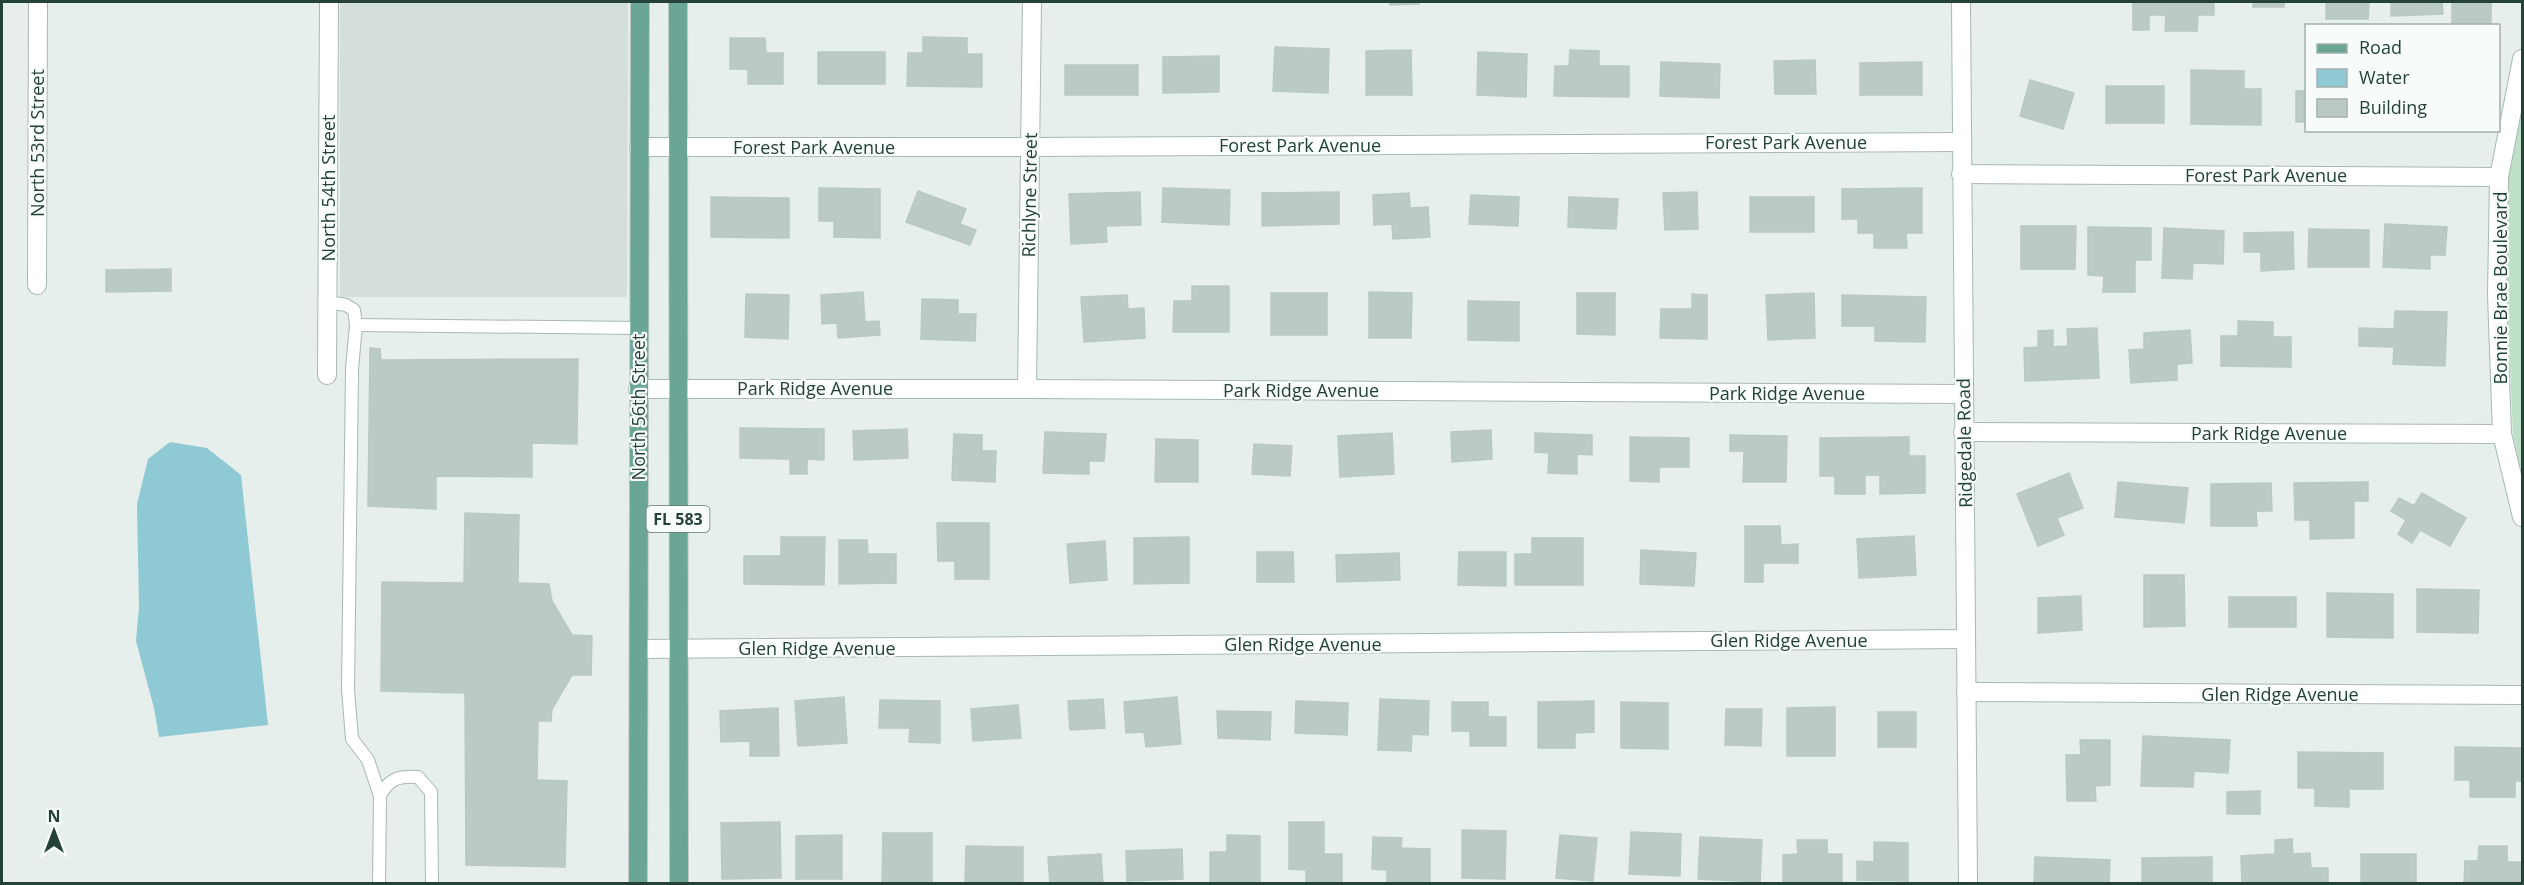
<svg xmlns="http://www.w3.org/2000/svg" width="2524" height="885" font-family="'Open Sans',sans-serif">
	<style>
		.built { fill: #d4dfda }
		.green { fill: #bfe0c8 }
		.water { fill: #8ec9d4 }
		.building { fill: #bbcac4; stroke: #b8c9c2; stroke-width: 1.5 }
		.lines { fill: none; stroke-linecap: round; stroke-linejoin: round }
		.service-casing { stroke: #a8b8b2; stroke-width: 14 }
		.minor-casing { stroke: #a8b8b2; stroke-width: 20 }
		.tertiary-casing { stroke: #a8b8b2; stroke-width: 20 }
		.primary-casing { stroke: #c2cac8; stroke-width: 20 }
		.service { stroke: #fff; stroke-width: 12 }
		.minor { stroke: #fff; stroke-width: 18 }
		.tertiary { stroke: #fff; stroke-width: 18 }
		.primary { stroke: #6aa596; stroke-width: 18 }
		.labels { text-anchor: middle; dominant-baseline: central; stroke-width: 4.5; stroke-linejoin: round; paint-order: stroke }
		.shield { fill: #f7fbf9; stroke: #637a73; stroke-width: 1.5 }
		.shield-label { font-size: 16px; font-weight: bold; fill: #24423a }
		.street-label { font-size: 18px; fill: #24423a; stroke: #f7fbf9 }
	</style>
	<rect width="100%" height="100%" fill="#e6efeb"/>
	<polygon class="built" points="340,2 628,2 627,297 340,297"/>
	<polygon class="green" points="2522,106 2522,476 2513,434 2507,295 2507,179"/>
	<polygon class="water" points="170,442 207,448 241,475 268,725 159,737 154,708 136,641 139,607 137,504 148,459"/>
	<g class="building">
		<polygon points="1390,2 1419,2 1419,4 1390,5"/>
		<polygon points="2133,2 2214,2 2214,15 2198,15 2197,31 2165,31 2166,15 2149,15 2149,30 2133,30"/>
		<rect x="2253" y="2" width="31" height="5"/>
		<polygon points="2326,2 2369,2 2368,19 2326,19"/>
		<polygon points="2391,2 2442,2 2443,14 2391,16"/>
		<rect x="2452" y="2" width="39" height="24"/>
		<polygon points="923,37 967,38 967,54 982,54 982,87 907,86 908,53 923,53"/>
		<polygon points="730,38 765,38 766,53 783,53 783,84 748,84 748,69 730,69"/>
		<polygon points="1275,47 1329,49 1328,93 1273,91"/>
		<polygon points="1411,50 1412,95 1366,95 1366,51"/>
		<polygon points="1570,50 1599,51 1599,66 1629,66 1629,97 1554,96 1555,66 1569,66"/>
		<rect x="818" y="52" width="67" height="32"/>
		<polygon points="1478,52 1527,54 1526,97 1477,95"/>
		<polygon points="1219,56 1219,92 1163,93 1163,57"/>
		<polygon points="1815,60 1816,94 1775,94 1774,61"/>
		<polygon points="1661,62 1720,64 1719,98 1660,96"/>
		<polygon points="1922,62 1922,95 1860,95 1860,63"/>
		<rect x="1065" y="65" width="73" height="30"/>
		<polygon points="2191,70 2244,71 2244,89 2261,89 2261,125 2191,124"/>
		<polygon points="2030,80 2074,93 2063,129 2020,116"/>
		<rect x="2106" y="86" width="58" height="37"/>
		<rect x="2296" y="91" width="10" height="31"/>
		<polygon points="819,188 880,189 880,238 834,237 834,221 819,221"/>
		<polygon points="1163,188 1230,190 1229,225 1162,222"/>
		<polygon points="1922,188 1922,233 1906,233 1907,248 1874,248 1874,233 1858,233 1858,219 1842,219 1842,189"/>
		<polygon points="918,191 966,209 960,224 976,230 970,245 906,222"/>
		<polygon points="1140,192 1141,225 1106,226 1107,242 1071,244 1069,194"/>
		<polygon points="1339,192 1339,224 1262,226 1262,193"/>
		<polygon points="1697,192 1698,229 1665,230 1663,193"/>
		<polygon points="1409,193 1410,208 1428,207 1430,237 1393,239 1392,224 1374,225 1373,195"/>
		<polygon points="1471,195 1519,197 1518,226 1469,224"/>
		<polygon points="711,197 789,198 789,238 711,237"/>
		<polygon points="1569,197 1618,199 1616,229 1568,227"/>
		<rect x="1750" y="197" width="64" height="35"/>
		<polygon points="2385,224 2447,227 2445,255 2430,255 2430,269 2383,267"/>
		<polygon points="2021,226 2076,226 2075,269 2021,269"/>
		<polygon points="2088,227 2151,228 2151,260 2135,260 2135,292 2103,292 2104,276 2088,275"/>
		<polygon points="2164,228 2224,231 2223,264 2193,263 2192,279 2162,278"/>
		<polygon points="2309,229 2369,230 2369,267 2308,267"/>
		<polygon points="2293,232 2294,269 2261,271 2261,252 2244,252 2244,233"/>
		<polygon points="171,269 171,291 106,292 106,270"/>
		<polygon points="1192,286 1229,286 1229,332 1173,332 1174,301 1192,301"/>
		<polygon points="863,292 865,322 879,321 880,335 838,338 837,323 822,324 821,295"/>
		<polygon points="1369,292 1412,293 1411,338 1369,338"/>
		<rect x="1271" y="293" width="56" height="42"/>
		<polygon points="1577,293 1615,293 1615,335 1577,334"/>
		<polygon points="1814,293 1815,338 1768,340 1766,295"/>
		<polygon points="746,294 789,295 788,339 745,337"/>
		<polygon points="1692,294 1707,295 1707,339 1660,338 1661,309 1692,309"/>
		<polygon points="1127,295 1128,309 1144,308 1145,338 1084,342 1081,297"/>
		<polygon points="1842,295 1926,297 1925,342 1875,341 1875,326 1842,326"/>
		<polygon points="922,299 958,300 958,314 976,314 975,341 921,339"/>
		<polygon points="1468,301 1519,302 1519,341 1468,340"/>
		<polygon points="2395,311 2447,312 2445,366 2393,364 2394,347 2359,346 2359,328 2394,329"/>
		<polygon points="2238,321 2273,322 2273,337 2291,337 2291,367 2221,366 2221,336 2238,336"/>
		<polygon points="2097,328 2099,378 2025,381 2024,348 2038,347 2038,331 2053,330 2053,347 2068,346 2067,329"/>
		<polygon points="2190,330 2192,363 2177,364 2177,380 2131,383 2129,350 2144,349 2144,333"/>
		<polygon points="370,348 380,349 381,360 578,359 577,444 532,443 532,477 436,476 436,509 368,506"/>
		<polygon points="740,428 824,429 824,460 807,459 807,474 790,474 790,459 740,458"/>
		<polygon points="907,429 908,458 854,460 853,431"/>
		<polygon points="1491,430 1492,459 1452,462 1451,432"/>
		<polygon points="1045,432 1106,434 1104,461 1089,461 1089,474 1043,473"/>
		<polygon points="1392,433 1394,474 1340,477 1338,436"/>
		<polygon points="1535,433 1592,435 1592,455 1577,454 1577,474 1548,473 1549,453 1535,452"/>
		<polygon points="954,434 982,435 982,451 996,451 995,482 952,480"/>
		<polygon points="1730,435 1787,436 1786,482 1743,482 1744,451 1730,451"/>
		<polygon points="1630,437 1689,438 1689,467 1659,467 1659,482 1630,481"/>
		<polygon points="1909,437 1909,456 1925,456 1925,493 1880,494 1880,475 1865,475 1865,494 1835,494 1835,476 1820,476 1820,438"/>
		<polygon points="1156,439 1198,440 1198,482 1155,482"/>
		<polygon points="1254,444 1292,446 1290,476 1252,474"/>
		<polygon points="2069,473 2083,508 2057,518 2064,535 2038,546 2017,494"/>
		<polygon points="2118,482 2188,488 2184,523 2115,517"/>
		<polygon points="2368,482 2368,501 2354,501 2354,538 2310,539 2310,520 2295,520 2294,483"/>
		<polygon points="2271,483 2272,511 2256,511 2257,526 2211,526 2211,484"/>
		<polygon points="2422,493 2466,518 2450,546 2420,530 2412,543 2398,534 2406,520 2391,511 2399,498 2414,506"/>
		<polygon points="465,513 519,515 518,583 549,584 552,601 572,635 592,636 591,675 572,675 552,709 551,721 538,721 537,780 567,781 565,867 466,865 465,693 381,691 382,582 464,583"/>
		<polygon points="937,523 989,523 989,579 955,579 955,561 938,561"/>
		<polygon points="1745,526 1780,526 1781,545 1798,544 1798,563 1763,563 1763,582 1745,582"/>
		<polygon points="1914,536 1916,575 1859,578 1857,539"/>
		<polygon points="781,537 825,537 824,585 744,584 744,556 781,556"/>
		<polygon points="1189,537 1189,583 1134,584 1134,538"/>
		<polygon points="1532,538 1583,538 1583,585 1515,585 1515,554 1532,554"/>
		<polygon points="839,540 867,540 868,554 896,554 896,583 839,584"/>
		<polygon points="1105,541 1107,580 1070,583 1067,544"/>
		<polygon points="1641,550 1696,553 1694,586 1640,584"/>
		<polygon points="1257,552 1293,552 1294,582 1257,582"/>
		<polygon points="1459,552 1506,552 1506,586 1458,585"/>
		<polygon points="1399,553 1400,580 1337,582 1336,555"/>
		<polygon points="2144,575 2184,575 2185,626 2144,627"/>
		<polygon points="2417,589 2479,590 2478,633 2417,632"/>
		<polygon points="2327,593 2393,594 2393,638 2327,637"/>
		<polygon points="2081,596 2082,630 2038,633 2038,598"/>
		<rect x="2229" y="597" width="67" height="30"/>
		<polygon points="844,697 847,743 798,746 795,701"/>
		<polygon points="1177,697 1181,744 1146,747 1144,732 1126,733 1124,702"/>
		<polygon points="1103,699 1105,728 1070,730 1068,701"/>
		<polygon points="1380,699 1429,701 1428,735 1412,734 1411,751 1378,750"/>
		<polygon points="880,700 940,701 940,743 909,742 910,728 879,728"/>
		<polygon points="1296,701 1348,703 1347,735 1295,733"/>
		<polygon points="1594,701 1594,732 1575,733 1575,748 1538,748 1538,702"/>
		<polygon points="1452,702 1488,702 1488,717 1506,717 1506,746 1470,746 1470,731 1452,731"/>
		<polygon points="1621,702 1668,703 1668,749 1621,748"/>
		<polygon points="1018,705 1021,738 973,741 971,709"/>
		<polygon points="1835,707 1835,756 1787,756 1787,708"/>
		<polygon points="778,708 779,756 750,756 750,741 721,742 720,711"/>
		<polygon points="1726,709 1762,709 1761,746 1725,745"/>
		<polygon points="1217,711 1271,712 1270,740 1218,738"/>
		<rect x="1878" y="712" width="38" height="35"/>
		<polygon points="2143,736 2230,740 2228,773 2194,771 2193,787 2141,786"/>
		<polygon points="2080,740 2110,740 2110,785 2095,786 2096,801 2067,801 2066,755 2081,755"/>
		<polygon points="2455,747 2522,748 2522,781 2515,781 2515,797 2470,797 2470,780 2455,780"/>
		<polygon points="2298,752 2383,753 2383,789 2349,789 2349,807 2315,806 2315,788 2298,788"/>
		<polygon points="2260,791 2260,814 2227,814 2227,792"/>
		<polygon points="780,822 781,878 722,879 721,823"/>
		<polygon points="1289,822 1324,822 1324,854 1342,854 1342,884 1306,884 1306,870 1289,869"/>
		<polygon points="1462,830 1506,831 1505,879 1462,878"/>
		<polygon points="1631,832 1681,834 1680,876 1629,874"/>
		<polygon points="883,833 932,833 932,884 882,884"/>
		<polygon points="842,835 842,879 796,879 796,836"/>
		<polygon points="1227,835 1260,836 1260,884 1210,884 1210,852 1227,852"/>
		<polygon points="1560,835 1597,838 1593,881 1556,878"/>
		<polygon points="1373,837 1402,838 1401,848 1430,849 1430,884 1387,884 1387,870 1372,869"/>
		<polygon points="1700,837 1762,840 1760,882 1698,879"/>
		<polygon points="2292,839 2293,854 2310,853 2311,868 2328,868 2328,884 2242,884 2241,856 2275,854 2275,840"/>
		<polygon points="1797,840 1827,840 1827,854 1842,854 1842,884 1783,884 1783,855 1798,854"/>
		<polygon points="1874,842 1908,843 1908,881 1857,880 1857,861 1874,862"/>
		<polygon points="966,846 1023,847 1023,884 965,882"/>
		<polygon points="2479,846 2507,846 2507,862 2521,862 2521,884 2464,884 2465,861 2478,861"/>
		<polygon points="1182,849 1183,879 1127,881 1126,851"/>
		<polygon points="1101,854 1103,884 1050,884 1048,857"/>
		<rect x="2361" y="854" width="55" height="30"/>
		<polygon points="2035,857 2110,860 2109,884 2034,884"/>
		<polygon points="2212,857 2212,884 2142,884 2142,858"/>
	</g>
	<g class="lines">
		<g class="service-casing">
			<g id="service">
				<polyline points="328,302 346,305 354,310 356,325 352,369 348,689 352,739 368,760 380,796"/>
				<polyline points="356,325 638,328"/>
				<path d="M379,884L380,796C389,778 399,776 418,777L431,792L432,884"/>
			</g>
		</g>
		<g class="minor-casing">
			<g id="minor">
				<polyline points="2522,59 2499,177 2497,295 2502,434 2522,517"/>
				<polyline points="639,147 1029,147 1961,142"/>
				<polyline points="1961,174 2499,177"/>
				<polyline points="37,285 38,2"/>
				<polyline points="327,375 329,2"/>
				<polyline points="638,389 1027,389 1963,394"/>
				<polyline points="1027,389 1032,2"/>
				<polyline points="1963,432 2502,434"/>
				<polyline points="639,649 1966,639"/>
				<polyline points="1966,692 2522,695"/>
			</g>
		</g>
		<g class="tertiary-casing">
			<polyline id="tertiary" points="1961,2 1968,884"/>
		</g>
		<g class="primary-casing">
			<g id="primary">
				<polyline points="678,2 679,884"/>
				<polyline points="638,884 640,2"/>
			</g>
		</g>
		<use href="#service" class="service"/>
		<use href="#minor" class="minor"/>
		<use href="#tertiary" class="tertiary"/>
		<use href="#primary" class="primary"/>
	</g>
	<g class="labels">
		<rect class="shield" x="646.5" y="506" width="63" height="26" rx="4.5"/>
		<g class="shield-label">
			<text x="678" y="519">FL 583</text>
		</g>
		<g class="street-label">
			<text x="1786" y="142">Forest Park Avenue</text>
			<text transform="translate(37 143) rotate(-90)">North 53rd Street</text>
			<text x="1300" y="145">Forest Park Avenue</text>
			<text x="814" y="147">Forest Park Avenue</text>
			<text x="2266" y="175">Forest Park Avenue</text>
			<text transform="translate(328 188) rotate(-90)">North 54th Street</text>
			<text transform="translate(1029 195) rotate(-89)">Richlyne Street</text>
			<text transform="translate(2500 288) rotate(-90)">Bonnie Brae Boulevard</text>
			<text x="815" y="388">Park Ridge Avenue</text>
			<text x="1301" y="390">Park Ridge Avenue</text>
			<text x="1787" y="393">Park Ridge Avenue</text>
			<text transform="translate(638 407) rotate(-90)">North 56th Street</text>
			<text x="2269" y="433">Park Ridge Avenue</text>
			<text transform="translate(1964 443) rotate(-91)">Ridgedale Road</text>
			<text x="1789" y="640">Glen Ridge Avenue</text>
			<text x="1303" y="644">Glen Ridge Avenue</text>
			<text x="817" y="648">Glen Ridge Avenue</text>
			<text x="2280" y="694">Glen Ridge Avenue</text>
		</g>
	</g>
	<rect width="2524" height="885" fill="none" stroke="#24423a" stroke-width="6"/>
	<rect x="2305" y="24" width="195" height="108" fill="#f7fbf9" stroke="#a3b1ad" stroke-width="1.5"/>
	<rect x="2317" y="44" width="30" height="9" fill="#6aa596" stroke="#a3b1ad" stroke-width="1.5"/>
	<text x="2359" y="54" font-size="18" fill="#24423a">Road</text>
	<rect x="2317" y="69" width="30" height="18" fill="#8ec9d4" stroke="#a3b1ad" stroke-width="1.5"/>
	<text x="2359" y="84" font-size="18" fill="#24423a">Water</text>
	<rect x="2317" y="99" width="30" height="18" fill="#bbcac4" stroke="#a3b1ad" stroke-width="1.5"/>
	<text x="2359" y="114" font-size="18" fill="#24423a">Building</text>
	<g transform="translate(54 831)" stroke="#f7fbf9" stroke-width="4.5" paint-order="stroke">
	<path d="M0-4.5L10 22L0 15L-10 22Z" fill="#24423a"/>
	<text y="-9" font-size="16" font-weight="bold" text-anchor="middle" fill="#24423a">N</text>
	</g>
</svg>
